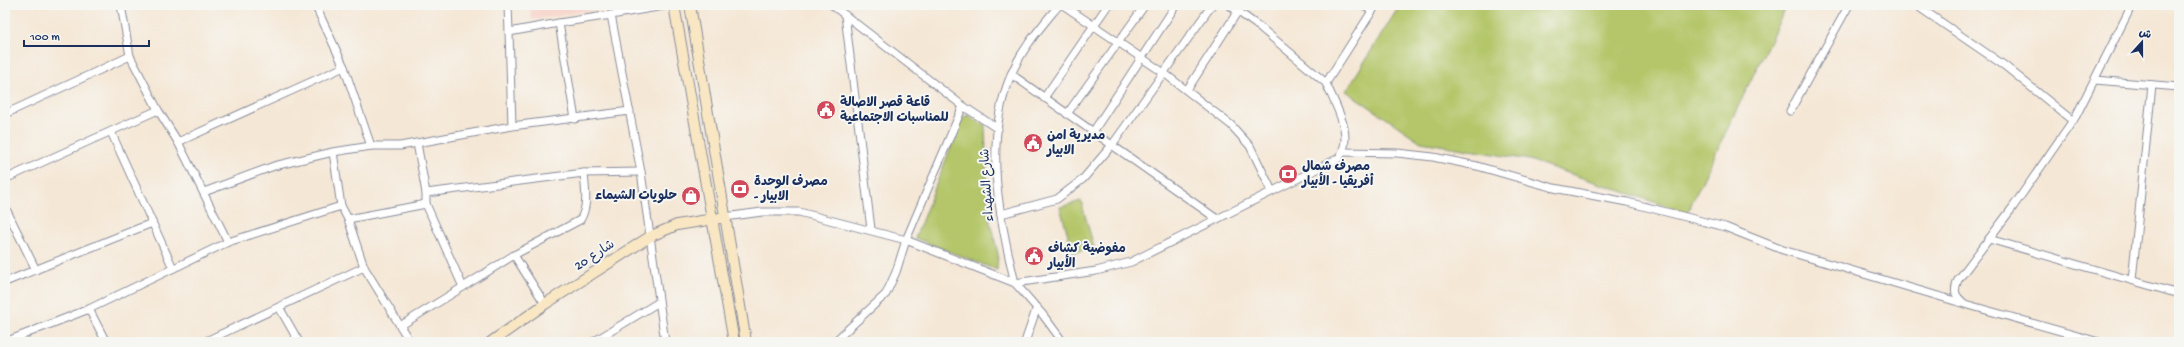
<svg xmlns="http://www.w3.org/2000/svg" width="2184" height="347" font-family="'Gochi Hand','Playpen Sans Arabic',sans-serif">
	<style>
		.built { fill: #f7d1c7 }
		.green { fill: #b4c669; stroke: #687a64 }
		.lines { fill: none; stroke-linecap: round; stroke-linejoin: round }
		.street-casing { stroke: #888b9a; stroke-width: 9 }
		.secondary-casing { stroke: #888b9a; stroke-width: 12 }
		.street { stroke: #fff; stroke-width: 7 }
		.secondary { stroke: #f9e7c3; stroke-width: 10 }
		.labels { text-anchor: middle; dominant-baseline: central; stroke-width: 4; stroke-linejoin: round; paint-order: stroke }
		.poi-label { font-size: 13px; font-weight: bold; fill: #1b2f5e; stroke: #f6f6f2; text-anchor: start }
		.street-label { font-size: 13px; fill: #1b2f5e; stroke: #f6f6f2 }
	</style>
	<rect width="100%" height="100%" fill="#f6f6f2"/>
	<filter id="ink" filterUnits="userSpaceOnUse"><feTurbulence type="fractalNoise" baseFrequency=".025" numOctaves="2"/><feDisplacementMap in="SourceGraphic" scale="8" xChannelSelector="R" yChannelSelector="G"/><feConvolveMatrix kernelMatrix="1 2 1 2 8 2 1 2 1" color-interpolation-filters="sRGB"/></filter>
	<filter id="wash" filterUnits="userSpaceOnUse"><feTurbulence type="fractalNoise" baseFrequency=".012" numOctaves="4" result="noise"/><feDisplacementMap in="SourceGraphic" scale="16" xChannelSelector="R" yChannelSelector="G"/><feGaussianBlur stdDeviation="0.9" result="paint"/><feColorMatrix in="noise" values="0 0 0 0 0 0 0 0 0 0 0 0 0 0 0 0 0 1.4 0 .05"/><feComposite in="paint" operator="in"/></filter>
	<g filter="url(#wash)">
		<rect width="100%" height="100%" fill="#f5e7d5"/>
		<polygon class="built" points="529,5 626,5 532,20"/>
		<g class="green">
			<polygon points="1400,5 1787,5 1687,213 1529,160 1421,142 1346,91"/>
			<polygon points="967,115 985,125 988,214 998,254 997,270 915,238 962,119"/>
			<polygon points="1081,201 1094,247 1073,253 1060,207"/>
		</g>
	</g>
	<g filter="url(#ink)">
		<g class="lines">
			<g class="street-casing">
				<g id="street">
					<polyline points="121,5 130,56 158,110 178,142 228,242 341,206 348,219 364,267 410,342"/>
					<polyline points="317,5 317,9 344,67"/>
					<polyline points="508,5 509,32"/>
					<polyline points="832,5 963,106"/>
					<polyline points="1063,5 1164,73 1231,125 1250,146 1272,191"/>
					<polyline points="1229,5 1261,28 1326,83"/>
					<polyline points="1363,5 1372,11"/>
					<polyline points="1916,5 2005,66 2073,121"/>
					<polyline points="611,15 669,5"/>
					<polyline points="845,15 871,229"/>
					<polyline points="1011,74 1217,219"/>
					<polyline points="2095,80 2179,87"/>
					<polyline points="1187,90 1238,11"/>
					<polyline points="1044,98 1108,5"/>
					<polyline points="1790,111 1849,5"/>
					<polyline points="5,114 130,56"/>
					<polyline points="1067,114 1145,5"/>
					<polyline points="575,119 559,23 611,15 641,172 665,342"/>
					<polyline points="512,126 509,32 559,23"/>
					<polyline points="111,132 173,268"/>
					<polyline points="1093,132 1176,5"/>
					<polyline points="178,142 344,67 371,146"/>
					<polyline points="333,152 341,206"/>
					<polyline points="1343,152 1397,153 1433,157 1477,166 1554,188 1627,202 1725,227 1783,250 1965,304"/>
					<polyline points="5,179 158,110"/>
					<polyline points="204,192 274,166 333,152 371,146 400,146 512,126 630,111"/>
					<polyline points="426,193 584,173"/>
					<polyline points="5,207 36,270"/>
					<polyline points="1001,214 1057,199 1083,179 1112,145 1212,5"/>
					<polyline points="725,217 762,212 799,212 906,240 1015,283 1043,315 1063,342"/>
					<polyline points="348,219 426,204"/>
					<polyline points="1989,239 2179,294"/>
					<polyline points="514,255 545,304"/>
					<polyline points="2132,280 2152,85"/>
					<polyline points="5,282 152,223"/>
					<path d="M1015,283L1096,271L1131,262L1339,158C1355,135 1335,105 1326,83L1376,5"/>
					<path d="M1015,283C999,217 983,141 1011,75C1022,48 1041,27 1059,5"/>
					<path d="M463,287L514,255L580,220C589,206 585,188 584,173L641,172"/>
					<polyline points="279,307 299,342"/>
					<polyline points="89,309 106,342"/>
					<polyline points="400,326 463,287 426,204 426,193 417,143"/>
					<polyline points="5,342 89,309 228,242"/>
					<polyline points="204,342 364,267"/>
					<polyline points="593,342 659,302"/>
					<polyline points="834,342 886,294 896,272 906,240 963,106 998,129"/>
					<polyline points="1025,342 1037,307"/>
					<path d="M2099,342L1965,304C1955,296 1953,292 1958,280L2013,207L2076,116L2132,5"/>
				</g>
			</g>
			<g class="secondary-casing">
				<g id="secondary">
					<polyline points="674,5 734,342"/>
					<polyline points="690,5 746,342"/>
					<polyline points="491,342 545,304 651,236 677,225 720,218"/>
				</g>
			</g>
			<use href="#street" class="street"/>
			<use href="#secondary" class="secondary"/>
		</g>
	</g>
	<defs>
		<g id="civic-disc" transform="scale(1)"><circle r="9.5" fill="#d1495b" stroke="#f6f6f2"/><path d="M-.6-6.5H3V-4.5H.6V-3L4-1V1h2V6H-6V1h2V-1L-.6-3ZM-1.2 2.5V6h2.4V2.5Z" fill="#fff"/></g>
		<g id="bank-disc" transform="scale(1)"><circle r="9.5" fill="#d1495b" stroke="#f6f6f2"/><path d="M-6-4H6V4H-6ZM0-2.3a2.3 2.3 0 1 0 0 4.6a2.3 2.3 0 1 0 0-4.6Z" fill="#fff"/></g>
		<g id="shop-disc" transform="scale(1)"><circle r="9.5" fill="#d1495b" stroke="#f6f6f2"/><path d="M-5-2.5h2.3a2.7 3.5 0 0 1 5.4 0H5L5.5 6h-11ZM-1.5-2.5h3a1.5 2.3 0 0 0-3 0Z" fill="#fff"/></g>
	</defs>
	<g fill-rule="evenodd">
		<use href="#civic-disc" x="826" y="110"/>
		<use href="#civic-disc" x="1033" y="143"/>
		<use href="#bank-disc" x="1288" y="174"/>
		<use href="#bank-disc" x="740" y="189"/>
		<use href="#shop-disc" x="691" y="196"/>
		<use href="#civic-disc" x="1034" y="256"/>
	</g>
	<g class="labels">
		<g class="poi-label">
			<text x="840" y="103">قاعة قصر الاصالة<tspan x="840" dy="15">للمناسبات الاجتماعية</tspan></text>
			<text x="1047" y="136">مديرية امن<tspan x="1047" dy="15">الابيار</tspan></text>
			<text x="1302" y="167">مصرف شمال<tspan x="1302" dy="15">أفريقيا - الأبيار</tspan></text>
			<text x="754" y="182">مصرف الوحدة<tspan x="754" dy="15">- الابيار</tspan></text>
			<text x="677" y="196" text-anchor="end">حلويات الشيماء</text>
			<text x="1048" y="249">مفوضية كشاف<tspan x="1048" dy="15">الأبيار</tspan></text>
		</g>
		<g class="street-label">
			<text transform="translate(988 185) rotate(-94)">شارع الشهداء</text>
			<text transform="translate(595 256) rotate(-33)">شارع 20</text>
		</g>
	</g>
	<rect width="2184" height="347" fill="none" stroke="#f6f6f2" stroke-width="20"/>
	<g transform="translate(2142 42) rotate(21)" stroke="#f6f6f2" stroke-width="3" paint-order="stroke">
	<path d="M0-3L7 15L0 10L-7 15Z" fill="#1b2f5e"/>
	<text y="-6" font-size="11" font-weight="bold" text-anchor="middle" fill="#1b2f5e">ش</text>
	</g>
	<path d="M24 40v6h125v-6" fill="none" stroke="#1b2f5e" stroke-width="2"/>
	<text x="30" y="40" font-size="12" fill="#1b2f5e" stroke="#f6f6f2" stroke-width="3" paint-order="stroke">100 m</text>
</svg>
